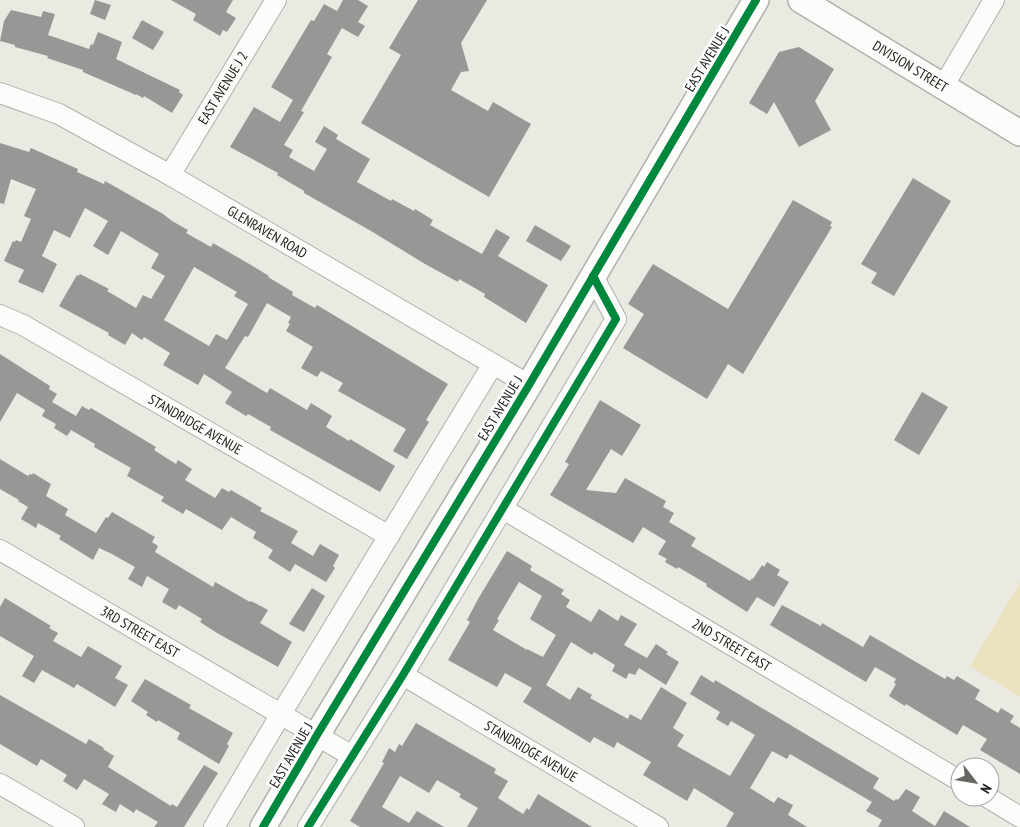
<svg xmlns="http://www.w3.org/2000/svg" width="1020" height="827" font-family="'PT Sans Narrow',sans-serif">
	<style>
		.green { fill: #ebe2c0 }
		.building { fill: #999796; fill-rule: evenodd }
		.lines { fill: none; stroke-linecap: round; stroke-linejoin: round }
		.minor-casing { stroke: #b1b0ab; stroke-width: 22 }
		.major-casing { stroke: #b1b0ab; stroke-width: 28 }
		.minor { stroke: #fcfcfb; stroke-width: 20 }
		.major { stroke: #fcfcfb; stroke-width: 25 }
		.cycleway-casing { stroke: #fff; stroke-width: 11 }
		.cycleway { stroke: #00873e; stroke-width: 8 }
		.labels { text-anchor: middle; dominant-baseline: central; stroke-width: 5; stroke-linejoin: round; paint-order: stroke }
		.street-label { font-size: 14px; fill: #22211d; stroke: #fff }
	</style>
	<rect width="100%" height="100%" fill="#eae9e2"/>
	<polygon class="green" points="1020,582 1020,697 970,666"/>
	<g class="building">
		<polygon points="95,0 111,5 105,20 90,14"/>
		<polygon points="171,0 233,0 226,12 236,18 227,32 223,30 220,36 193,20 196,14"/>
		<polygon points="343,0 358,0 368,6 358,22 365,26 358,37 342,28 327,54 332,57 301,111 304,112 284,145 293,150 289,157 314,171 327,149 315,142 324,126 338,135 336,139 370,159 357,182 391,201 392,199 414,211 415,209 433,220 430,225 482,254 496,229 510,237 498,256 548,285 526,323 484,297 485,294 459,279 458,282 425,264 371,231 304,193 304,191 277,175 278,173 230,147 254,107 280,122 293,100 271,87 311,20 314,21 324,4 337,11"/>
		<polygon points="418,0 487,0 461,43 469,71 461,72 451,90 488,111 493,102 531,124 489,197 361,123 401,55 389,48"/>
		<polygon points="11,10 41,17 43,11 55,14 48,35 89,49 91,44 93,45 98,32 122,42 116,59 180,90 179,92 183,95 172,113 144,96 143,98 136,94 136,95 83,72 83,70 47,58 48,56 15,47 15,45 0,41 4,21"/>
		<polygon points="142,20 164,32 153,50 132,38"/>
		<polygon points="799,47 834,69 815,101 831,130 799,147 774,102 767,114 749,103 779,52"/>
		<path d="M0,143L29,152L31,148L78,169L77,172L104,184L105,181L163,214L172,221L188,230L186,233L211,247L213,243L251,265L269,276L268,277L293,292L292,295L315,308L317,305L448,384L426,420L429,422L407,459L393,451L406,429L338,391L343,383L321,371L317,377L301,368L313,347L286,331L290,324L288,323L291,317L267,303L248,337L245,336L225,368L267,393L270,388L307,410L311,403L332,416L326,427L349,441L350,439L395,466L380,492L270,430L271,427L248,414L246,416L225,403L232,392L204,374L198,385L163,365L170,353L144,337L142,340L132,333L125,345L108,335L109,333L59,306L77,275L78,276L80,274L109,289L107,291L136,308L143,295L151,299L165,276L151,268L159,254L121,231L108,255L93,246L108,221L85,208L70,238L54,230L42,256L57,264L43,293L18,282L24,270L4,261L13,241L15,242L16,240L21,242L31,219L24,216L36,189L11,179L4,204L0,203ZM194,267L237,292L234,296L248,304L227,340L216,334L209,346L164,320Z"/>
		<polygon points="913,178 951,201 894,296 871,283 877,273 861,264"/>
		<polygon points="793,200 832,222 830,226 832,227 743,374 728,364 707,399 623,348 644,314 628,304 653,264 728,309"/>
		<polygon points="535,225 571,246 561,261 526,241"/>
		<polygon points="0,354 50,386 49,389 57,394 52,402 76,416 82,406 89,410 91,408 156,447 154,450 176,464 178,460 192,469 185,480 215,498 222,488 229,492 231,490 236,493 262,508 260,511 298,531 291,543 313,556 320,544 339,555 333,566 335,568 326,582 295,564 290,572 268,558 273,550 253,538 256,532 231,517 222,530 186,509 183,514 161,501 164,497 127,476 131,468 94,447 95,444 71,430 67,436 54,428 56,424 42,416 45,410 17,393 0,422"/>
		<polygon points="922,392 948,407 919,455 894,440"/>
		<polygon points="600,400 641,425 622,456 611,449 586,490 616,493 625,478 666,501 663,507 674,513 669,522 696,538 691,546 750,581 752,578 753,579 762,565 764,567 767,562 780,570 777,575 789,582 774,607 757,597 747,612 706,586 707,584 678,567 677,569 665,562 667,559 658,554 666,541 643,527 633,543 550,495 569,464 565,462"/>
		<polygon points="0,459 28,476 30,474 32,475 33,473 51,484 46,496 68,509 65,515 96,533 106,517 108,518 112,512 155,537 152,542 158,546 155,552 213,587 215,582 250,602 251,601 268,610 260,623 292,642 278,667 217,633 200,622 202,619 179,605 176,610 162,602 169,589 147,576 142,587 128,579 135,567 110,553 99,548 93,560 59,539 61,536 38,523 36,528 21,519 28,507 18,501 19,500 0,489"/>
		<path d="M507,551L532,566L530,570L564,590L561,594L570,600L566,607L591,622L599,609L618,621L621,615L637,624L624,645L647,658L656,644L668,652L666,654L679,662L666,685L639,668L635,675L629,673L626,679L612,671L615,665L594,652L592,655L571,642L546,685L570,700L578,687L592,695L590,698L628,719L630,714L641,720L661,687L687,703L673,728L684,735L677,746L730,776L755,735L731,721L728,726L716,719L720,712L690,694L701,675L714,683L715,680L879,778L873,788L894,801L896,799L898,800L906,789L920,797L912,811L935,826L944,811L970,827H878L882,820L866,811L872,802L790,754L787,759L772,751L750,788L774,803L778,797L793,805L788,815L807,827H726L734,813L694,788L687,801L643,775L651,762L617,742L614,748L594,737L590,743L523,702L532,688L505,673L497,687L448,660L470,622L467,620L478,599ZM519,582L542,596L530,619L556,635L543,657L527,649V650L493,630L499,620L497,619Z"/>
		<polygon points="312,588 325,596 304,632 289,624"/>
		<polygon points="5,598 51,626 49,628 58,633 53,641 81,657 88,646 122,666 115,678 128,685 115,707 77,684 74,688 42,670 34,683 22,676 34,656 0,636 0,607"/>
		<polygon points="782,605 821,626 822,623 863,647 870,635 945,679 947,676 954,680 957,676 980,690 975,699 998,713 1001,708 1014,716 1010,722 1020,728 1020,774 980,750 987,739 963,725 957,735 906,704 905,706 889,696 896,684 894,683 896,679 875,667 866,682 770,625"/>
		<polygon points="145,679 191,705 189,708 233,733 227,744 229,746 219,764 177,739 180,733 158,720 157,722 146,715 148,712 131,701"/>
		<polygon points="0,695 86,744 89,739 104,748 103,749 114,756 108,767 171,806 172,804 177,807 204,765 218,773 184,827 154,827 158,822 136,809 134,813 120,804 116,812 102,804 109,794 84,779 77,790 63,781 67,775 41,759 37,766 0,744"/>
		<polygon points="416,723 496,769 494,773 508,781 498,798 523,814 527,808 529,810 538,794 592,827 467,827 478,808 459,797 461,794 437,780 429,793 400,776 382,807 409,823 417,811 444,827 360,827 350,821 384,763 382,762 389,748 395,752 399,744 402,746"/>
	</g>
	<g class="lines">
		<g class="minor-casing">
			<g id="minor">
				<polyline points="943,87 994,0"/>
				<path id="s1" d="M0,93L59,114L170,175L529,385"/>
				<path id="s2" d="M170,175L276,0"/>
				<path id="s3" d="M0,315L23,325L389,536"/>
				<path id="s4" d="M503,509L960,781"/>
				<path id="s5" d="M0,550L352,756"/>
				<path id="s6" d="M403,675L658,827"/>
				<polyline points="0,784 74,827"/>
				<polyline points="987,797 1020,817"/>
				<polyline points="214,827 281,714 493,364"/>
				<polyline points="308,827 403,675 616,319 593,276"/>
			</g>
		</g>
		<g class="major-casing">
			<g id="major">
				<path id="s7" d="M801,0L1020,133"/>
				<polyline points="263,827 317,735 529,385 756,0"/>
			</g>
		</g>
		<use href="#minor" class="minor"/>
		<use href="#major" class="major"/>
		<g class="cycleway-casing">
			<g id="cycleway">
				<polyline points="263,827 317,735 529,385 756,0"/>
				<polyline points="308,827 403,675 616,319 593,276"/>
			</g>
		</g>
		<use href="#cycleway" class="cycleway"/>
	</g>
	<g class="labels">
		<g class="street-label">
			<text transform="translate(707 59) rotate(-59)">EAST AVENUE J</text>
			<text stroke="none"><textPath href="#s7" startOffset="128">DIVISION STREET</textPath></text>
			<text stroke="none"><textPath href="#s2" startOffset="102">EAST AVENUE J 2</textPath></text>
			<text stroke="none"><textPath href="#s1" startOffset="302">GLENRAVEN ROAD</textPath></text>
			<text transform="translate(500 408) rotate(-59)">EAST AVENUE J</text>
			<text stroke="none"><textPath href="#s3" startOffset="224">STANDRIDGE AVENUE</textPath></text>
			<text stroke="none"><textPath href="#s5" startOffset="162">3RD STREET EAST</textPath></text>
			<text stroke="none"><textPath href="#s4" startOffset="266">2ND STREET EAST</textPath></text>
			<text stroke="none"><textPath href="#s6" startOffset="149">STANDRIDGE AVENUE</textPath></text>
			<text transform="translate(291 755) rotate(-60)">EAST AVENUE J</text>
		</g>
	</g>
	<g transform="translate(975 782) rotate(121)"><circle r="24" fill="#ffffff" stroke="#a7a6a5"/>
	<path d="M0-4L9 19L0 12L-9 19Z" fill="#686762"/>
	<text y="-8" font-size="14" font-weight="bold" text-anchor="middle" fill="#22211d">N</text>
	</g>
</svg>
